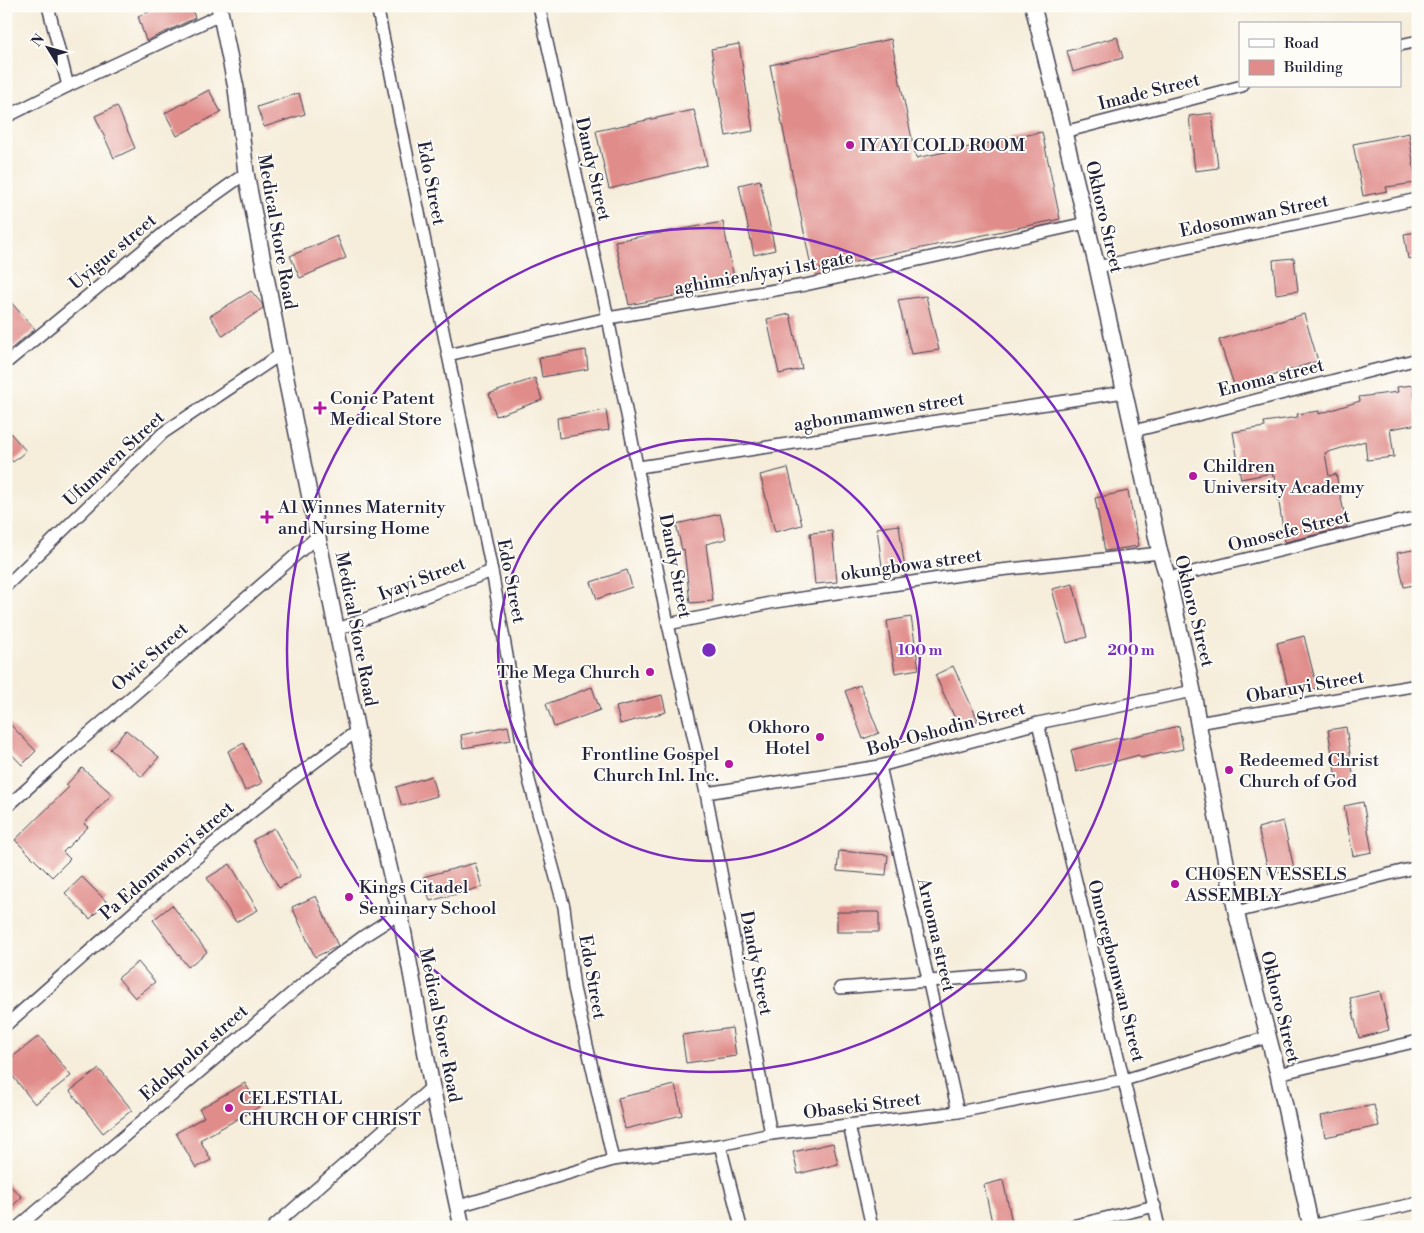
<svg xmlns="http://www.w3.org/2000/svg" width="1424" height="1233" font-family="'Libre Bodoni',serif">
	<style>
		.building { fill: #e08c8a }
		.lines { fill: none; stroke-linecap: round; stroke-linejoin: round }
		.minor-casing { stroke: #424053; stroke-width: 14 }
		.tertiary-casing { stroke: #424053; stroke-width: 18 }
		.minor { stroke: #fff; stroke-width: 11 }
		.tertiary { stroke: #fff; stroke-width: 15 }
		.ring { fill: none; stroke: #7b2cbf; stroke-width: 2.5 }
		.poi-dot { fill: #b5179e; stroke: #fdfcf7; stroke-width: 2 }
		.labels { text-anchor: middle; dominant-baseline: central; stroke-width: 4; stroke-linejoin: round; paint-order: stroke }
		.street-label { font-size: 18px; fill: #22223b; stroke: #fdfcf7 }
		.poi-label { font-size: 18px; fill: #22223b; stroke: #fdfcf7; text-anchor: start }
		.centre { fill: #7b2cbf; stroke: #fdfcf7; stroke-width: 2.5 }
		.ring-label { font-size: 15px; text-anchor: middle; font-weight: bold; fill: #7b2cbf; stroke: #fdfcf7; stroke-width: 4; stroke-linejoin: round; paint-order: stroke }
	</style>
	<rect width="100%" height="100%" fill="#fdfcf7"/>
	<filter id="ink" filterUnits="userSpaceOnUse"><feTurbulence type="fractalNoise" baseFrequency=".02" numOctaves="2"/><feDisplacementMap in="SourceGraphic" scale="10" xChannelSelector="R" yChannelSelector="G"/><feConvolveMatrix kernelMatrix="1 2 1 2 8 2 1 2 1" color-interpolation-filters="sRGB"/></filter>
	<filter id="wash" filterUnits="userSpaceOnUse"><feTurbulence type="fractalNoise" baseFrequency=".0096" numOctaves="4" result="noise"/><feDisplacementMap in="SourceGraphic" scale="20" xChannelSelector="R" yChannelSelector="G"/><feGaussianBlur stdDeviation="1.12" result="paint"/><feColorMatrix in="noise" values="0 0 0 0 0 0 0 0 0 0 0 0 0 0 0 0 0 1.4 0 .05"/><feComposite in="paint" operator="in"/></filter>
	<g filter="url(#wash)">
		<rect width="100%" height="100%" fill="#f6edda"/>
		<g id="blocks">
			<g class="building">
				<polygon points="164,6 191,6 195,18 146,41 138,16"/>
				<polygon points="1117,37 1123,58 1073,72 1067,51"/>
				<polygon points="891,39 916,158 1042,132 1060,219 812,271 770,65"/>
				<polygon points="739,44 753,131 726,136 711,49"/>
				<polygon points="209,90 221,112 177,136 165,113"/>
				<polygon points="299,93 305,114 264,127 257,107"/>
				<polygon points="117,106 135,148 114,158 95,116"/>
				<polygon points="694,110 707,165 609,189 596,131"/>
				<polygon points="1212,113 1218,168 1195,171 1189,116"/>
				<polygon points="1409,133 1416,183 1386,187 1387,191 1363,196 1353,144"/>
				<polygon points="760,180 775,250 754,255 739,185"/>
				<polygon points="723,222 735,284 629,305 615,241"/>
				<polygon points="1418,232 1418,257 1408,259 1404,234"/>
				<polygon points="337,236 346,258 300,278 290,256"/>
				<polygon points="1294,258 1298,291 1276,294 1273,260"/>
				<polygon points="251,291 262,304 263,308 223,336 210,316"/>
				<polygon points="926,296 939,350 911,354 898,300"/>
				<polygon points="6,297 35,329 6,353"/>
				<polygon points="790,314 802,369 779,374 767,319"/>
				<polygon points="1304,314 1318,361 1235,388 1219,340"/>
				<polygon points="586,350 588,369 542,377 539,358"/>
				<polygon points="535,378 542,400 496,416 489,394"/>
				<polygon points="1413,385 1418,424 1390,429 1394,457 1367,460 1365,441 1325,453 1329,476 1336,474 1347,527 1285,542 1275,476 1273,477 1272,473 1241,479 1233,432 1265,427 1264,422 1298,417 1297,414 1319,411 1319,414 1360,401 1359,397 1398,392 1397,387"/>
				<polygon points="606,410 609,430 559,438 557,418"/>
				<polygon points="6,428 26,451 13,462 6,454"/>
				<polygon points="788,468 802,525 775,532 760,475"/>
				<polygon points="1128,491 1139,546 1105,551 1095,498"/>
				<polygon points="720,514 726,539 706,544 713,601 690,603 684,549 682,550 676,524"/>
				<polygon points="899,525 905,570 883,574 877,528"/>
				<polygon points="832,531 837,582 815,584 810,533"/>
				<polygon points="1418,549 1418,584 1404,587 1397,553"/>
				<polygon points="627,570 632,587 597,599 591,582"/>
				<polygon points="1073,584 1087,637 1067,643 1052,589"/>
				<polygon points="911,617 919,669 895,673 887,621"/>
				<polygon points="1304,636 1317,688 1290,695 1277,643"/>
				<polygon points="953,666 978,720 960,729 935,675"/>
				<polygon points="860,685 879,733 863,739 845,691"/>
				<polygon points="592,687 600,710 554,727 546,704"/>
				<polygon points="662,695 666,712 620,724 616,707"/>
				<polygon points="6,720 36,751 22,765 6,748"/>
				<polygon points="508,726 511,740 463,748 461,735"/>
				<polygon points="1179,726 1183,749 1140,758 1139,755 1076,772 1071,750 1122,737 1122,739"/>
				<polygon points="1346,727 1354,781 1337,784 1328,730"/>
				<polygon points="126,730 159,757 142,777 110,749"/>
				<polygon points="244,743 262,783 245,791 228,751"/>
				<polygon points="82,768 112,794 84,824 88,827 63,852 70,859 52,877 15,840 69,787 66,785"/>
				<polygon points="431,776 437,796 402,806 396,787"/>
				<polygon points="1363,802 1372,852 1353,856 1344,806"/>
				<polygon points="1283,821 1294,868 1269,874 1258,828"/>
				<polygon points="274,828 301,876 279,888 253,840"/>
				<polygon points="839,851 888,855 886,875 837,871"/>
				<polygon points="475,863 482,887 430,901 423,877"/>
				<polygon points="230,864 258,910 236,922 207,878"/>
				<polygon points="82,877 107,902 90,919 65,893"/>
				<polygon points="316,896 338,946 315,957 292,907"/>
				<polygon points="172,905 207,952 188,967 153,920"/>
				<rect x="837" y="912" width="42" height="20"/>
				<polygon points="138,962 155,982 135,998 118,978"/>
				<polygon points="1380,991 1389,1030 1359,1038 1350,998"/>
				<polygon points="732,1028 736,1056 686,1063 682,1035"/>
				<polygon points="39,1036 71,1076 35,1104 6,1068 6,1062"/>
				<polygon points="99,1069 132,1110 103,1133 70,1091"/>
				<polygon points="245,1083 259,1107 200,1140 211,1160 196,1168 176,1133 204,1117 199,1109"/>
				<polygon points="675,1085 682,1115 625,1129 618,1098"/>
				<polygon points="1374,1105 1379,1126 1325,1137 1321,1116"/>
				<polygon points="833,1143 838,1164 798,1174 793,1152"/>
				<polygon points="1003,1180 1013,1227 993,1227 984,1185"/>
				<polygon points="6,1182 22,1197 6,1212"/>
			</g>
		</g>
	</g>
	<g filter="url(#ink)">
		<use href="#blocks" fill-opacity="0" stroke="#424053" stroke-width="1"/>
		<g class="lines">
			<g class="minor-casing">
				<g id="minor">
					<polyline points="48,6 68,86"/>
					<polyline points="377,6 492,571 529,780 564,907 574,988 613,1160"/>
					<polyline points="539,6 608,318 668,624 706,793 771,1134"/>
					<polyline points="1400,45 1418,41"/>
					<polyline points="6,117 68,86 222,14"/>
					<polyline points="1064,132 1242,86"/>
					<polyline points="1097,267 1418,199"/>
					<polyline points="448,355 608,318 805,285 1086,223"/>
					<polyline points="6,363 176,223 246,173"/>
					<polyline points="1134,431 1418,359"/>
					<polyline points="639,467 1124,392"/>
					<polyline points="1168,578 1418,517"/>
					<polyline points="6,586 163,433 281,354"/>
					<polyline points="668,624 775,602 981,572 1160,553"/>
					<polyline points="336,630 492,571"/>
					<polyline points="1038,723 1159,1227"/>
					<polyline points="1198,723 1418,685"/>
					<polyline points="880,766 958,1112"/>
					<polyline points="706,793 880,766 1038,723 1193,691"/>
					<polyline points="6,808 70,750 319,535"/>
					<polyline points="1236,912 1418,867"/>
					<polyline points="840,988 1019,974"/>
					<path d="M6,1025C121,924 233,820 357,731"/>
					<polyline points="1278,1074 1418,1041"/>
					<polyline points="849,1125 872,1227"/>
					<polyline points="720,1145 741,1227"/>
					<polyline points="459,1206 613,1160 720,1145 771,1134 958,1112 1124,1080 1268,1037"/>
					<polyline points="1310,1226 1418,1203"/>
					<polyline points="18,1227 327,963 364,936 400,913"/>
					<polyline points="273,1227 432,1087"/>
					<polyline points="1068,1227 1155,1206"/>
				</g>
			</g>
			<g class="tertiary-casing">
				<g id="tertiary">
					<polyline points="219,6 236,88 246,173 281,354 357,731 400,913 432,1087 462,1227"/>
					<polyline points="1033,6 1097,267 1160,553 1168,578 1193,691 1198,723 1236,912 1278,1074 1311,1227"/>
				</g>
			</g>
			<use href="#minor" class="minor"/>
			<use href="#tertiary" class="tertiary"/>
		</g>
	</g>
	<g class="ring">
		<circle cx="709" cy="650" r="211"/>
		<circle cx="709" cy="650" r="422"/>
	</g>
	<g class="poi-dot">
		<circle cx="850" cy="145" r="5"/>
		<path d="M317.5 400.5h5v5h5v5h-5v5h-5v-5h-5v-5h5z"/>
		<circle cx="1193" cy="476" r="5"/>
		<path d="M264.5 509.5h5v5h5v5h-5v5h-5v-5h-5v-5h5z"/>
		<circle cx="650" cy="672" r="5"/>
		<circle cx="820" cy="737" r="5"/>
		<circle cx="729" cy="764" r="5"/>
		<circle cx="1229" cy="770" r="5"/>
		<circle cx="1175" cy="884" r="5"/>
		<circle cx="349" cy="897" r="5"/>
		<circle cx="229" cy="1108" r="5"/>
	</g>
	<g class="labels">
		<g class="street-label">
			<text transform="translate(1149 92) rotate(-14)">Imade Street</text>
			<text transform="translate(593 169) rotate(77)">Dandy Street</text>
			<text transform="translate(431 183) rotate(79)">Edo Street</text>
			<text transform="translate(1254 216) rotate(-12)">Edosomwan Street</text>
			<text transform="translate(1104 217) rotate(77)">Okhoro Street</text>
			<text transform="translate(277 232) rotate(80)">Medical Store Road</text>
			<text transform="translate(113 252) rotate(-40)">Uyigue street</text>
			<text transform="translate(764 273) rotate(-10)">aghimien/iyayi 1st gate</text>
			<text transform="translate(1271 378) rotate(-14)">Enoma street</text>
			<text transform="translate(879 412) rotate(-9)">agbonmamwen street</text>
			<text transform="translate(114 459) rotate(-43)">Ufumwen Street</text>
			<text transform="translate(1289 531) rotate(-14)">Omosefe Street</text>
			<text transform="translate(911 565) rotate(-8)">okungbowa street</text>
			<text transform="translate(675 566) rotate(79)">Dandy Street</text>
			<text transform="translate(422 579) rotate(-21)">Iyayi Street</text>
			<text transform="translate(511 581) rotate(79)">Edo Street</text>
			<text transform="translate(1194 611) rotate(76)">Okhoro Street</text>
			<text transform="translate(356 629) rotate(79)">Medical Store Road</text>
			<text transform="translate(150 657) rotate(-41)">Owie Street</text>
			<text transform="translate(1305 687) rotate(-10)">Obaruyi Street</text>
			<text transform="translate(946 729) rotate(-15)">Bob-Oshodin Street</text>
			<text transform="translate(167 861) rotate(-41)">Pa Edomwonyi street</text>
			<text transform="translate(936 935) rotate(77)">Aruoma street</text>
			<text transform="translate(756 963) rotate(79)">Dandy Street</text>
			<text transform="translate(1116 971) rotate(76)">Omoregbomwan Street</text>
			<text transform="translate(592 977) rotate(80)">Edo Street</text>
			<text transform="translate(1280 1007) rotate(76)">Okhoro Street</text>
			<text transform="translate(440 1025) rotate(79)">Medical Store Road</text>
			<text transform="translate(194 1053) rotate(-41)">Edokpolor street</text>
			<text transform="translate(862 1106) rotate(-7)">Obaseki Street</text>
		</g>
		<g class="poi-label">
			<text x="860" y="145">IYAYI COLD ROOM</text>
			<text x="330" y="398">Conic Patent<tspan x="330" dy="21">Medical Store</tspan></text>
			<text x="1203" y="466">Children<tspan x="1203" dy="21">University Academy</tspan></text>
			<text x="278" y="507">A1 Winnes Maternity<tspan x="278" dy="21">and Nursing Home</tspan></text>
			<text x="640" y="672" text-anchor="end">The Mega Church</text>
			<text x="810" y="727" text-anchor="end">Okhoro<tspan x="810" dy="21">Hotel</tspan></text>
			<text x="719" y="754" text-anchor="end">Frontline Gospel<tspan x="719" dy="21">Church Inl. Inc.</tspan></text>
			<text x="1239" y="760">Redeemed Christ<tspan x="1239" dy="21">Church of God</tspan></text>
			<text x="1185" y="874">CHOSEN VESSELS<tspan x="1185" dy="21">ASSEMBLY</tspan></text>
			<text x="359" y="887">Kings Citadel<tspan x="359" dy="21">Seminary School</tspan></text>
			<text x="239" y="1098">CELESTIAL<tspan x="239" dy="21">CHURCH OF CHRIST</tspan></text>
		</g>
	</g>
	<circle cx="709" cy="650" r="8" class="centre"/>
	<g class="ring-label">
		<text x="920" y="655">100 m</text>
		<text x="1131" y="655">200 m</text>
	</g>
	<rect width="1424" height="1233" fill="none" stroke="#fdfcf7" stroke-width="25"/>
	<rect x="1239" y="22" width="162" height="65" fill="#fdfcf7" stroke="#a5a5ac"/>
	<rect x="1249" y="39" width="25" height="8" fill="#ffffff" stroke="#a5a5ac"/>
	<text x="1284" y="48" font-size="15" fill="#22223b">Road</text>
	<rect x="1249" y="60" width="25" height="15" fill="#e08c8a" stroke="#a5a5ac"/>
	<text x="1284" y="72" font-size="15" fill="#22223b">Building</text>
	<g transform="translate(48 48) rotate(307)" stroke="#fdfcf7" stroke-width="4" paint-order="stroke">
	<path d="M0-4L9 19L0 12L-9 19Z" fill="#22223b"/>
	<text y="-8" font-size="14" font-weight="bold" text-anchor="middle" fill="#22223b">N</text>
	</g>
</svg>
